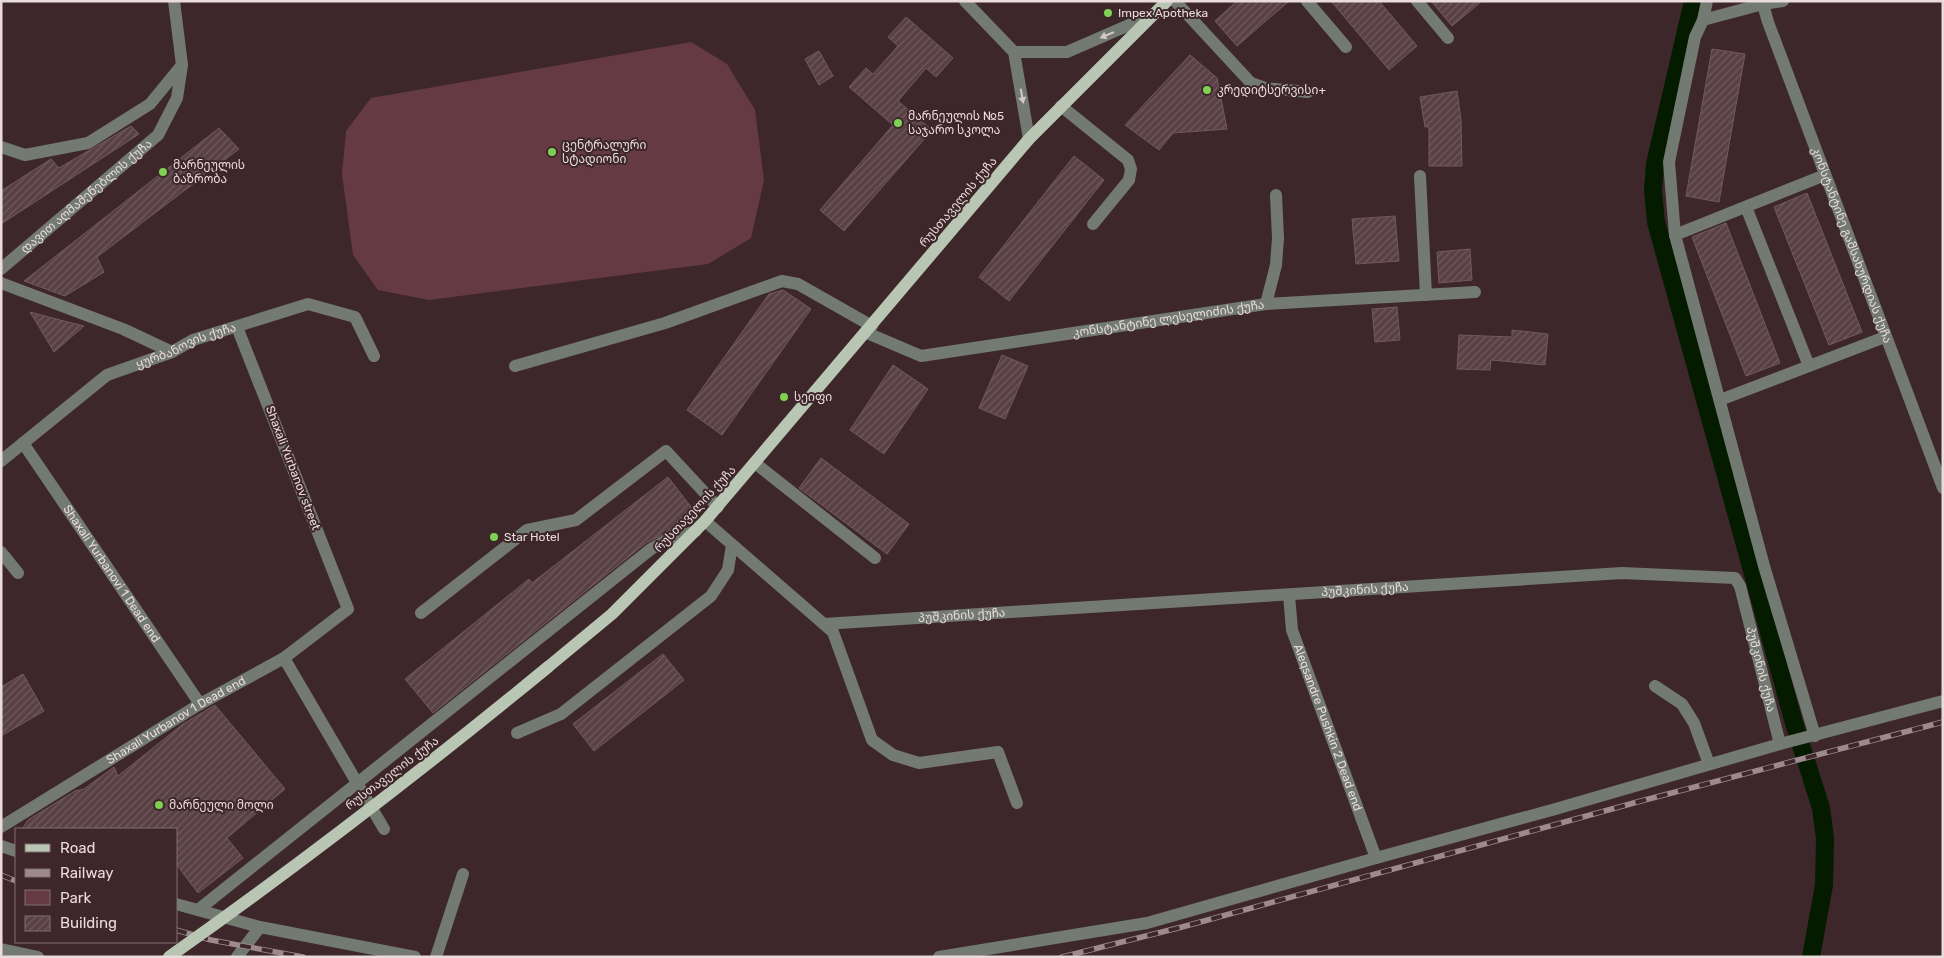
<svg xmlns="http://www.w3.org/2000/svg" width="1944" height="958" font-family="Rubik,'Noto Sans Georgian',sans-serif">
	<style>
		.green { fill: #663a43 }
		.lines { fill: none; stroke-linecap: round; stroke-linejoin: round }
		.canal { stroke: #041b00; stroke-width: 18 }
		.building { fill: url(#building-hatch); stroke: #72595d }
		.minor { stroke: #737a71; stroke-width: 12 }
		.major { stroke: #b9c6b3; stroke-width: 12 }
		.rail-casing { stroke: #9c8a8d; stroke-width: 5.5 }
		.rail { stroke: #3d272b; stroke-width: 4; stroke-dasharray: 11; stroke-linecap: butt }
		.major-bridge { stroke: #b9c6b3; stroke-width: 12 }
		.oneway { fill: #d2c8c7 }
		.poi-dot { fill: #7ed153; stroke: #3d272b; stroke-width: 2 }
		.labels { text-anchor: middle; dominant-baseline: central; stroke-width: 4; stroke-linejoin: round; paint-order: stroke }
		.poi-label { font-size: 12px; fill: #eadbdd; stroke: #3d272b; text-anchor: start }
		.street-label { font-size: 12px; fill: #eadbdd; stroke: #3d272b }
	</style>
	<defs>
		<pattern id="building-hatch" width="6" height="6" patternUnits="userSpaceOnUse" patternTransform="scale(1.25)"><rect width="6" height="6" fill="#584044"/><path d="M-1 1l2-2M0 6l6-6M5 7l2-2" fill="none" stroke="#705b5f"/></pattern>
	</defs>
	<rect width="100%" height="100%" fill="#3d272b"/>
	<polygon class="green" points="691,42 727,64 755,110 764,180 751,238 708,264 429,300 378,290 353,255 342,174 346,131 371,98"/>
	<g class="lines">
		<polyline class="canal" points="1693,1 1655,164 1653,191 1656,222 1794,723 1821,808 1825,838 1824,885 1811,957"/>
	</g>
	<g class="building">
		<polygon points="1237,1 1289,1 1237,46 1215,21"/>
		<polygon points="1331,1 1379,1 1417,46 1389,70"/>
		<polygon points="1431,1 1482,1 1452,26"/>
		<polygon points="906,17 953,58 936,77 926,68 898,101 932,130 844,231 820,210 893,125 849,87 866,68 873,74 898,46 888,37"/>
		<polygon points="1712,49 1745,54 1719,202 1686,196"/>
		<polygon points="819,51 833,76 819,85 805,59"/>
		<polygon points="1190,55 1217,78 1227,129 1173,133 1159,150 1125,125"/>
		<polygon points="1457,91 1461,120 1462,166 1429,166 1429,127 1425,127 1420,97"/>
		<polygon points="131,126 139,134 1,224 1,191 51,159 59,168"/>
		<polygon points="219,128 239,149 97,257 104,272 65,296 24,281"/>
		<polygon points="1074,156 1104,180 1009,301 979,277"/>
		<polygon points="1807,193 1862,332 1829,345 1774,207"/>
		<polygon points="1395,216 1399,261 1356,264 1352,219"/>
		<polygon points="1726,223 1780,363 1746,376 1692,237"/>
		<polygon points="1470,249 1472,280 1439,283 1437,252"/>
		<polygon points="783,290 811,309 722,435 687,410 769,294"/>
		<polygon points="1397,307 1400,340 1375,342 1372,309"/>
		<polygon points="30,312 60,320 84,326 54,352"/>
		<polygon points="1512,330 1548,334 1545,365 1491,360 1490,370 1457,369 1459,335 1512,337"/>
		<polygon points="1002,355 1028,366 1005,419 979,408"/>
		<polygon points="893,365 928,389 884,454 850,430"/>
		<polygon points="821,458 909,524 887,554 799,488"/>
		<polygon points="668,477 695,512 672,530 646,543 433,713 405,679 529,579 532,583"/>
		<polygon points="663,654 684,680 594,751 573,724"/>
		<polygon points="23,674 44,711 1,736 1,687"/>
		<polygon points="215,705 285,789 227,838 243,858 198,893 176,864 176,829 22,829 28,820 75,791 84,789 114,767 118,776 183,724"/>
	</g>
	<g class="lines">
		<g class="minor">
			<polyline points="965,1 1014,52 1029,139"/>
			<polyline points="1175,1 1251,83 1265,88 1308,92"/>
			<polyline points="1307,1 1346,47"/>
			<polyline points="1417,1 1448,38"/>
			<polyline points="1707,1 1703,20 1695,37 1669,162 1675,235 1764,566 1815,736"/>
			<path id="s1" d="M1762,1L1768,22L1943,488"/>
			<polyline points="1703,20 1763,4 1783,1"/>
			<polyline points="1014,52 1067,52 1152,15"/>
			<polyline points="1061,106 1128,160 1131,169 1129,180 1093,224"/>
			<polyline points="1,147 25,155 88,143 150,104 182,65"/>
			<polyline points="1420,176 1426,295"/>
			<polyline points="1746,207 1809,366"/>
			<polyline points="1675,235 1825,175"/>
			<path id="s2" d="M1,269L158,135L177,98L182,65L174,1"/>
			<polyline points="1,283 123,329 172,352"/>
			<polyline points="1266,304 1276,265 1278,238 1276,195"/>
			<path id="s3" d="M867,333L921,356L1266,304L1475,292"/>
			<polyline points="515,366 665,323 782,281 798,284 872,326"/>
			<polyline points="1720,400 1885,337"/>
			<path id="s4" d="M23,443L200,704"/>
			<path id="s5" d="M1,461L107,375L172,352L193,340L308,304L355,317L374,356"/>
			<polyline points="755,463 875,558"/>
			<polyline points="705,521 833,632 872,740 893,755 919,763 998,752 1017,803"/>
			<polyline points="1,552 18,573"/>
			<path id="s6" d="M1289,595L1292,630L1376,858"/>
			<polyline points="421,613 527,530 576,520 666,451 718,507"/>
			<path id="s7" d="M824,624L1622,573L1735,578L1740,586L1780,744"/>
			<polyline points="284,658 384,829"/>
			<polyline points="1655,686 1682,704 1694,723 1709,764"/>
			<polyline points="517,733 561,714 711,596 728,570 732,545"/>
			<path id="s8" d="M1,827L200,704L284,658L348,609L237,327"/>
			<polyline points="1,846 16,851"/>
			<polyline points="176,904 260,927 415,957"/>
			<polyline points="198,910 651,549 667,540 696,531"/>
			<polyline points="1,949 38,957"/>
			<polyline points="237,957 260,927"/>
			<polyline points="436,957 463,874"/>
			<polyline points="939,957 1147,923 1376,858 1552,810 1780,744 1943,701"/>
		</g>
		<polyline class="major" points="548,667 612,614 705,521 1029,139 1167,1"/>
		<g class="rail-casing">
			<g id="rail">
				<polyline points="1,875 16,881"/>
				<polyline points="176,930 211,940 303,957"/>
				<polyline points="1062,957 1182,927 1641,801 1943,722"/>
			</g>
		</g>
		<use href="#rail" class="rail"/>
		<path class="major-bridge" d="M169,957C299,865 425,768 548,667"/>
	</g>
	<defs><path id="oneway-solid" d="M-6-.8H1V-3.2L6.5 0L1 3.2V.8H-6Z" transform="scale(1.25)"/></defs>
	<g class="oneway">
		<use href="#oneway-solid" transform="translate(1107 35) rotate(157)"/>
		<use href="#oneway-solid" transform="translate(1022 96) rotate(80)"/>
	</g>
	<g class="poi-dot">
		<circle cx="1108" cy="13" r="5"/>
		<circle cx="1207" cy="90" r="5"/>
		<circle cx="898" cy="123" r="5"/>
		<circle cx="552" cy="152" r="5"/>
		<circle cx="163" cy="172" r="5"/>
		<circle cx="784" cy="397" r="5"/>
		<circle cx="494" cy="537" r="5"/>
		<circle cx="159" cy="805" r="5"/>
	</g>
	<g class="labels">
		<g class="poi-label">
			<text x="1118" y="13">Impex Apotheka</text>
			<text x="1217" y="90">კრედიტსერვისი+</text>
			<text x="908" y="116">მარნეულის №5<tspan x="908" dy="14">საჯარო სკოლა</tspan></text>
			<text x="562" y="145">ცენტრალური<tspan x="562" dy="14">სტადიონი</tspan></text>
			<text x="173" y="165">მარნეულის<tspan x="173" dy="14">ბაზრობა</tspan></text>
			<text x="794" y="397">სეიფი</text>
			<text x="504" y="537">Star Hotel</text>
			<text x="169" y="805">მარნეული მოლი</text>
		</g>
		<g class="street-label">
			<text stroke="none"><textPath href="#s2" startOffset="112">დავით აღმაშენებლის ქუჩა</textPath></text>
			<text transform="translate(958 202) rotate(-50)">რუსთაველის ქუჩა</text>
			<text stroke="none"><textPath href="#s1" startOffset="260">კონსტანტინე გამსახურდიას ქუჩა</textPath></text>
			<text stroke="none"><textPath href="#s3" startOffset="309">კონსტანტინე ლესელიძის ქუჩა</textPath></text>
			<text stroke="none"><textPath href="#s5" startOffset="221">ყურბანოვის ქუჩა</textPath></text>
			<text transform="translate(293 468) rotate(69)">Shaxali Yurbanov street</text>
			<text transform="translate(695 509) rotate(-47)">რუსთაველის ქუჩა</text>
			<text stroke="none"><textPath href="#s4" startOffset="158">Shaxali Yurbanovi 1 Dead end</textPath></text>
			<text stroke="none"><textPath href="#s7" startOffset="542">პუშკინის ქუჩა</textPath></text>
			<text stroke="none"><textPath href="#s7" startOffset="138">პუშკინის ქუჩა</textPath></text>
			<text stroke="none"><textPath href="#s7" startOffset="1008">პუშკინის ქუჩა</textPath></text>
			<text stroke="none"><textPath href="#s8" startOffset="205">Shaxali Yurbanov 1 Dead end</textPath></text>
			<text stroke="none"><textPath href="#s6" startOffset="139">Aleqsandre Pushkin 2 Dead end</textPath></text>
			<text transform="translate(392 773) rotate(-37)">რუსთაველის ქუჩა</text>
		</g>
	</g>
	<rect width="1944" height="958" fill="none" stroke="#eadbdd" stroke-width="5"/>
	<rect x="15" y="828" width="162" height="115" fill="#3d272b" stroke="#826f72"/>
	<rect x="25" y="844" width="25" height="8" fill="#b9c6b3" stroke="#826f72"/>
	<text x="60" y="853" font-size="15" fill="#eadbdd">Road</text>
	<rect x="25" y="869" width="25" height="8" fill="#9c8a8d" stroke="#826f72"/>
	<text x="60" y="878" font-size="15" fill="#eadbdd">Railway</text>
	<rect x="25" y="890" width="25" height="15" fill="#663a43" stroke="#826f72"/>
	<text x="60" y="903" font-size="15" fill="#eadbdd">Park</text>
	<rect x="25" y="916" width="25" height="15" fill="url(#building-hatch)" stroke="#826f72"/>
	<text x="60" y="928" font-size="15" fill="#eadbdd">Building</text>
</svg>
